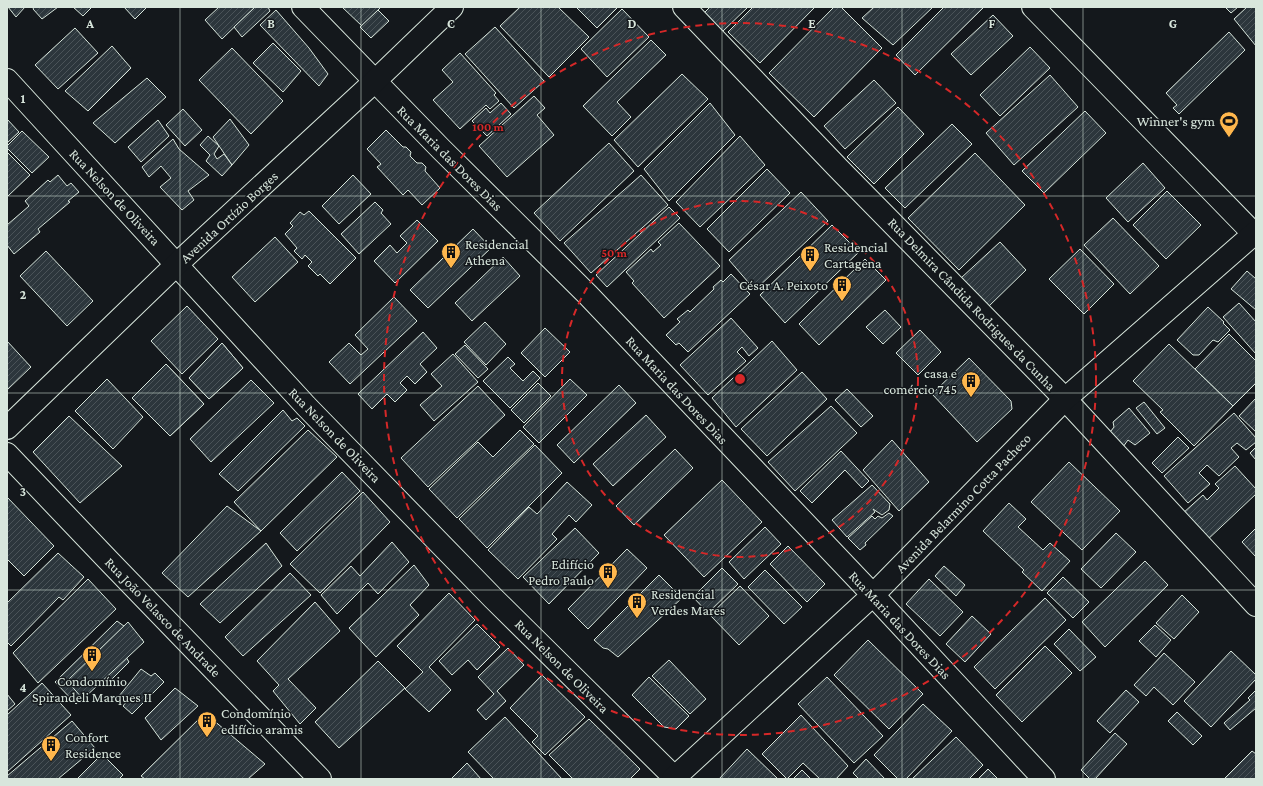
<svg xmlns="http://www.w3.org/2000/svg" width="1263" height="786" font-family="'Crimson Pro',serif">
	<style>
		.building { fill: url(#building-hatch); stroke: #d8e6dc }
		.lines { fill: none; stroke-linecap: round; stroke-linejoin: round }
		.minor-casing { stroke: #d8e6dc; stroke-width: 24 }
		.minor { stroke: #14181c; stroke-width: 22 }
		.grid { fill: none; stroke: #d8e6dc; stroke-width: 1; stroke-opacity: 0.55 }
		.ring { fill: none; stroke: #d62828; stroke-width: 2; stroke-dasharray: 7 5 }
		.labels { text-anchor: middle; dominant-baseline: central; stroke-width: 3; stroke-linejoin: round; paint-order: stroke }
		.poi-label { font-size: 14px; fill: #d8e6dc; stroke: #14181c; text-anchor: start }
		.street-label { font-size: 14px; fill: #d8e6dc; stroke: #14181c }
		.grid-label { font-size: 13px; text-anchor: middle; font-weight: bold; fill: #d8e6dc; stroke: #14181c; stroke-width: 3; stroke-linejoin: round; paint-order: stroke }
		.centre { fill: #d62828; stroke: #14181c; stroke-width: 2 }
		.ring-label { font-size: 12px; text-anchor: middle; font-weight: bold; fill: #d62828; stroke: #14181c; stroke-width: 3; stroke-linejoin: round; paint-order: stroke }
	</style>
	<defs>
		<pattern id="building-hatch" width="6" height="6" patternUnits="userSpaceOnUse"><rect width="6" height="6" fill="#2c363c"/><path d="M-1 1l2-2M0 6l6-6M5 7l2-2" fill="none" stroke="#4a5358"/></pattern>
	</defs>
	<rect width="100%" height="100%" fill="#14181c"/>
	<g class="building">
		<polygon points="8,7 25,7 16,17"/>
		<polygon points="34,7 58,7 42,19 33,9"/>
		<polygon points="73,7 92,7 83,16"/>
		<polygon points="124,7 147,7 135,19"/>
		<polygon points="219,7 255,7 222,39 205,20"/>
		<polygon points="255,7 268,7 270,11 242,37 234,27"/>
		<polygon points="342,7 381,7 362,26"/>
		<polygon points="520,7 558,7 589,37 549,77 500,26"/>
		<polygon points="576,7 618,7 597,28"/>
		<polygon points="710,7 748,7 722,32 704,13"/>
		<polygon points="753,7 815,7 760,63 728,32"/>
		<polygon points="834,7 841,7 882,48 814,117 769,73"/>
		<polygon points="874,7 933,7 893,45 862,18"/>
		<polygon points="944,7 984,7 915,75 896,55"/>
		<polygon points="1225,7 1238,7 1231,13"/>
		<polygon points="1247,7 1256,7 1256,46 1234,19"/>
		<polygon points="622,9 649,37 607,77 581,49"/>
		<polygon points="276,10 309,48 328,74 319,86 260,25"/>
		<polygon points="378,10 389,21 371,38 360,27"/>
		<polygon points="993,15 1013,36 971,75 951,54"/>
		<polygon points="495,27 544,81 514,108 465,54"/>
		<polygon points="75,28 98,53 58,89 35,65"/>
		<polygon points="1229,32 1245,50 1179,114 1173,108 1177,105 1166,93"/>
		<polygon points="651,40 666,55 617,102 631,117 612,136 583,106"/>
		<polygon points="273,43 301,71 283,92 253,63"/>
		<polygon points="112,46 131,68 88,111 65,91"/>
		<polygon points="1030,47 1050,68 1000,116 980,95"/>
		<polygon points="232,48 283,101 251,134 199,80"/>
		<polygon points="460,53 496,93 494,95 499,101 490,109 486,105 460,129 433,100 453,82 442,70"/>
		<polygon points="682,74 708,99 638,167 614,140"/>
		<polygon points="1050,75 1078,107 1014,165 986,133"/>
		<polygon points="147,78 166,97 115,143 93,123"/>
		<polygon points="874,80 896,103 845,149 824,126"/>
		<polygon points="534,96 545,108 537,115 554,135 507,177 479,146"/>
		<polygon points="501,103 511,114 487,136 472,121 486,108 490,113"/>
		<polygon points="710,103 735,135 669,201 644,169"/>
		<polygon points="898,107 924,134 874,184 847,157"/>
		<polygon points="183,109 202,130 185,146 166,125"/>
		<polygon points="1085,111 1106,133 1044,193 1022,171"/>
		<polygon points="7,119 19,132 7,143"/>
		<polygon points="230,119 249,145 232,165 213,137"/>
		<polygon points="158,120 169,136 141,162 128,147"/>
		<polygon points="952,124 972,144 905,208 885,188"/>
		<polygon points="386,130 403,147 406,147 411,152 410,156 417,163 422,163 426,167 425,171 440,188 422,205 408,190 403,195 377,167 381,164 367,149"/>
		<polygon points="22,131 49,157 32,173 7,148 7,146"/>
		<polygon points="208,136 219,146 214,154 217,159 224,154 232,165 222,176 206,161 210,155 200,145"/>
		<polygon points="740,136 765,165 700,227 676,202"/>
		<polygon points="173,139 179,149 209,175 188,191 194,200 182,210 160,187 171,178 161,166 149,177 142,167"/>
		<polygon points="609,143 634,171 560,241 534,213"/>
		<polygon points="7,152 30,175 8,196 7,195"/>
		<polygon points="975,153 1025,205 959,270 908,218"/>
		<polygon points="1143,163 1165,188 1128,222 1106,198"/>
		<polygon points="767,169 790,193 729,252 707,229"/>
		<polygon points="58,175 67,186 71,183 79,192 68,201 70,202 38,229 40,232 14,254 7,245 7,225 29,206 25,201 48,180 50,182"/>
		<polygon points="353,175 371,194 339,224 322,206"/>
		<polygon points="641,175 668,205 591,273 564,243"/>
		<polygon points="1167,191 1201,225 1166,259 1133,225"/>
		<polygon points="801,192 828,221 755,290 729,260"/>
		<polygon points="375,202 383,210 381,213 391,224 359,254 341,234"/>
		<polygon points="669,207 680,218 607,287 596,275"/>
		<polygon points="309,211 356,258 330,284 320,274 318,276 308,266 312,262 305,255 302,259 294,251 297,248 285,234 293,226 290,223 300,212 304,215"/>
		<polygon points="1113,218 1159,266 1130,294 1084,245"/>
		<polygon points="417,220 438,241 395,283 374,261 390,245 397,253 407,243 400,236"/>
		<polygon points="679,223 720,266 664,318 632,283 634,281 626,272 651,249 653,252 661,245 658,242"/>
		<polygon points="832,225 859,252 785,323 760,295"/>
		<polygon points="473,229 491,248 428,308 410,290"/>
		<polygon points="275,237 298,262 255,302 232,277"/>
		<polygon points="1000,242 1026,270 988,307 961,278"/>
		<polygon points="1080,249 1114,284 1084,314 1049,279"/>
		<polygon points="46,251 93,301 67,326 20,276"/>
		<polygon points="503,257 520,276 472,321 455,303"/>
		<polygon points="865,259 886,280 819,345 799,324"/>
		<polygon points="1247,271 1256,279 1256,310 1231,289"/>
		<polygon points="731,274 750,294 688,352 679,343 676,345 666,335 680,322 677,319 688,310 690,312 714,289 713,287 721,280 723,282"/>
		<polygon points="394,297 417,321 350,384 329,362 349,343 361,355 368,349 355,335"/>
		<polygon points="1239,303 1256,322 1256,354 1223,317"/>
		<polygon points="187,306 218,339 182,374 151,341"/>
		<polygon points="1208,307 1224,322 1223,323 1230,330 1218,342 1213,340 1199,355 1193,355 1177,340"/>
		<polygon points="885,310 901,327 883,344 866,327"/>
		<polygon points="731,318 758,348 749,356 742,347 737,352 746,361 708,395 680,365"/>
		<polygon points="485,322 506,344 486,365 464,342"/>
		<polygon points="545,328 570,352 545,377 521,353"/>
		<polygon points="920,330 941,352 918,375 896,353"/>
		<polygon points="423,332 437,348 420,364 427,372 415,384 407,376 400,383 407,390 395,402 387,394 372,409 358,394"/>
		<polygon points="1229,334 1256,361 1256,383 1233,406 1195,369"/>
		<polygon points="7,341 31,367 7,390"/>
		<polygon points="772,341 797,370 736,427 712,398"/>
		<polygon points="222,343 243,368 209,399 189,378"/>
		<polygon points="222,343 243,368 209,399 189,378"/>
		<polygon points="1169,344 1233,406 1194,446 1160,412 1163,410 1133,381"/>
		<polygon points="465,345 488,369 478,378 455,354"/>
		<polygon points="453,354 478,382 434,421 420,405 442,386 431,374"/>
		<polygon points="508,357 515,364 510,368 523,381 533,371 540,378 510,408 483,381"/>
		<polygon points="969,358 1011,401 1012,409 977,442 932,394"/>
		<polygon points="166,364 204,404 170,436 132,398"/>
		<polygon points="166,364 204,404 170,436 132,398"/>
		<polygon points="802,372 827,399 767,456 741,429"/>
		<polygon points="107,379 143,417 113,449 75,411"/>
		<polygon points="570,379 587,395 539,443 523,427"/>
		<polygon points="251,380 274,403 211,462 190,439"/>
		<polygon points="538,383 551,396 524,423 511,410"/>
		<polygon points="619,385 636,403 574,463 557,445"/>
		<polygon points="478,386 505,415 428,487 401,458"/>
		<polygon points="847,389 873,416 861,427 835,400"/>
		<polygon points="1256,398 1256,432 1239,416"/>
		<polygon points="1144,402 1165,428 1157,434 1136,408"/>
		<polygon points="831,406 857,433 795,491 768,462"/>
		<polygon points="1129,408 1150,433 1135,445 1128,440 1123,447 1107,436 1114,427 1113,422"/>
		<polygon points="283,410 292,421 297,418 305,426 238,491 219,474"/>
		<polygon points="1234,413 1256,438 1256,442 1246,450 1237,443 1231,448 1239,457 1219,476 1207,465 1199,473 1210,484 1188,503 1164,476"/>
		<polygon points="646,415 666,437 613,486 593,464"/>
		<polygon points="69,416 122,466 80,503 33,452"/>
		<polygon points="308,430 337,457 261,531 234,502"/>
		<polygon points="520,430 534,444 457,518 429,489 478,442 493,457"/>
		<polygon points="1178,437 1189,448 1162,473 1152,463"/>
		<polygon points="892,440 929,482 899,511 863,470"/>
		<polygon points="535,445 562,473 487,548 459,519"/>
		<polygon points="1256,447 1256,460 1250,453"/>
		<polygon points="675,449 693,468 634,525 616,506"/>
		<polygon points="841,451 869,481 862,488 845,470 812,503 800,491"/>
		<polygon points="1069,462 1120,511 1082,550 1031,502"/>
		<polygon points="1235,466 1256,489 1256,494 1205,542 1182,514 1203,495 1207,500 1219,488 1215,484"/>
		<polygon points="342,472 360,491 297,551 280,533"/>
		<polygon points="722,480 762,522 704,577 664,535"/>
		<polygon points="567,482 592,505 576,522 569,515 552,534 557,539 518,579 488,550 529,507 537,514"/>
		<polygon points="872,485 890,504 889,510 882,515 873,509 875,512 847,537 832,520"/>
		<polygon points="363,492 390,522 320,593 290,564"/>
		<polygon points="7,497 54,546 24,576 7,559"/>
		<polygon points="1009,503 1026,519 1018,527 1043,550 1050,543 1070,561 1042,591 1022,572 1024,570 983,531"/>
		<polygon points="227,506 261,531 188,597 162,573"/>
		<polygon points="889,513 893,516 865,543 866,545 860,550 848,538 872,516 875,519 878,516 882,518"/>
		<polygon points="765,527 781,544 744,579 729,562"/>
		<polygon points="575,528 599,553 549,604 523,577"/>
		<polygon points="1256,528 1256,557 1242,542"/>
		<polygon points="1116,533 1136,552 1101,588 1081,569"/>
		<polygon points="392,542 409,562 378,594 368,583 337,614 321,595 351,566 360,576"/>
		<polygon points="266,543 282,566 220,623 200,604"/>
		<polygon points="788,546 825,584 807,602 770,564"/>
		<polygon points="627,549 647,568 588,629 568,609"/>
		<polygon points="58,553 84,577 63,600 59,597 11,646 7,642 7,603"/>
		<polygon points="1145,561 1168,585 1105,647 1082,622"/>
		<polygon points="414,565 429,585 410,605 419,615 376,657 349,628"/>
		<polygon points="944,566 965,585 956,596 935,576"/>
		<polygon points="722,568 738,584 708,613 693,597"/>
		<polygon points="765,570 802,607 784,624 748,587"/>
		<polygon points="290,573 311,595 243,656 225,637"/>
		<polygon points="659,575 682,598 618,657 608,649 603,648 594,640"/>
		<polygon points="1063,577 1089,602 1073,618 1047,593"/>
		<polygon points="88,579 116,609 38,683 13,653"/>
		<polygon points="929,579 963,612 940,636 906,604"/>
		<polygon points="740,586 769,616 739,645 710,615"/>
		<polygon points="449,593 475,620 429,667 451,690 429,712 405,689 423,672 397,646"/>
		<polygon points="1182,595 1199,612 1174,639 1156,623"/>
		<polygon points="1045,598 1066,620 995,689 974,667"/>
		<polygon points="315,602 340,631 288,679 316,708 300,724 273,691 279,685 257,661"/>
		<polygon points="972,616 991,634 965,662 946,644"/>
		<polygon points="117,621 143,640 126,657 129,662 104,687 99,683 76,704 55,682"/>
		<polygon points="128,622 144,642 83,699 67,681"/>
		<polygon points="477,624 500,647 477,670 468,660 452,675 439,661"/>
		<polygon points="1155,625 1171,640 1156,657 1139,641"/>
		<polygon points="1069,629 1096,657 1080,671 1054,644"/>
		<polygon points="868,640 923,694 889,729 834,675"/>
		<polygon points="1045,646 1072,673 1022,722 996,695"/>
		<polygon points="508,648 524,665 497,691 506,701 486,720 477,710 494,694 478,677"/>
		<polygon points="1231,651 1256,675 1256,679 1211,727 1184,701"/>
		<polygon points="1164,653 1195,682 1173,705 1154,687 1146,696 1134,685"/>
		<polygon points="669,660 706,699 690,714 652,676"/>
		<polygon points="378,661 405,688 339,748 315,722"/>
		<polygon points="141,669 151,676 155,673 164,682 132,714 123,706 127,701 119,696"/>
		<polygon points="542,675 585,717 545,755 532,742 538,736 510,708"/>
		<polygon points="649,677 689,716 676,729 664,727 632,695"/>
		<polygon points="827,677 883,736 854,763 798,704"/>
		<polygon points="42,683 71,715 7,772 7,715"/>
		<polygon points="175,688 198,706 161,740 145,718"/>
		<polygon points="1126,690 1139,702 1110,733 1097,721"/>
		<polygon points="1256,690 1256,708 1230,730 1224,723 1250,700 1248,698"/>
		<polygon points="7,694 15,704 7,711"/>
		<polygon points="923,704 952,731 906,779 898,779 874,755"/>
		<polygon points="1177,712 1202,736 1193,745 1168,721"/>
		<polygon points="205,713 265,764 248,779 145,779 141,776"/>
		<polygon points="801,715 848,766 836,779 820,779 803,763 787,779 762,754"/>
		<polygon points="505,717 562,779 494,779 468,752"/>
		<polygon points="589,719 640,769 630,779 573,779 549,755"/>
		<polygon points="72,721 95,748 58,779 7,779 7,776"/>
		<polygon points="1115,733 1127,744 1095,779 1090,779 1081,770"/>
		<polygon points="956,737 983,765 969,779 912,779"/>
		<polygon points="747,749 778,779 719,779"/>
		<polygon points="1252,751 1256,754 1256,779 1224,779"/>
		<polygon points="102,754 123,775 119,779 77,779"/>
		<polygon points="866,759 885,779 859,779 853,773"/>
		<polygon points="467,763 481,779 451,779"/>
		<polygon points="988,769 998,779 978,779"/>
		<polygon points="802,770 811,779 793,779"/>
	</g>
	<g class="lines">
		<g class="minor-casing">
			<g id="minor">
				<polyline points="303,7 441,149 588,295 873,595 1044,779"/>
				<polyline points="684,7 838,168 1065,399 1256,605"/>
				<polyline points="1033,7 1256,236"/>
				<polyline points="7,80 306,406 493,598 676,779"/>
				<polyline points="7,428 177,264 374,82 452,7"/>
				<polyline points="7,454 108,560 320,779"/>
				<polyline points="673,779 873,595 1065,399 1256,232"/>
			</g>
		</g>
		<use href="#minor" class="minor"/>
	</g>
	<path class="grid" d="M180,7V779M361,7V779M541,7V779M722,7V779M902,7V779M1083,7V779M7,196H1256M7,393H1256M7,590H1256"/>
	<g class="ring">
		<circle cx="740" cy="379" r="178"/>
		<circle cx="740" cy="379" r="356"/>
	</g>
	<defs>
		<g id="stadium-pin" transform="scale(1)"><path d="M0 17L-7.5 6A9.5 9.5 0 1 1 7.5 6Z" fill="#ffb74d" stroke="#14181c"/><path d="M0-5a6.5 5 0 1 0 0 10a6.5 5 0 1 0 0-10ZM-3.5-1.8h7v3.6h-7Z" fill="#111"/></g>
		<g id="building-pin" transform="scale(1)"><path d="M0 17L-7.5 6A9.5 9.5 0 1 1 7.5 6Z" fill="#ffb74d" stroke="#14181c"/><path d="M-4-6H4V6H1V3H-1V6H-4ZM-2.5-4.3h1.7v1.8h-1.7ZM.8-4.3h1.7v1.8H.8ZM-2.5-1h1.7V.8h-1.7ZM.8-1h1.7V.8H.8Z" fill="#111"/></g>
	</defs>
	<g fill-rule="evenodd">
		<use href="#stadium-pin" x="1229" y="121"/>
		<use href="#building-pin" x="451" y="252"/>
		<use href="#building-pin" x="810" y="255"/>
		<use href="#building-pin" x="842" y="285"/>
		<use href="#building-pin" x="971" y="381"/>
		<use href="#building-pin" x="608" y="572"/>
		<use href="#building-pin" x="637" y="602"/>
		<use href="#building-pin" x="92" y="655"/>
		<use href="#building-pin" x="207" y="721"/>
		<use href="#building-pin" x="51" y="745"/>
	</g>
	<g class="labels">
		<g class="poi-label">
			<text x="1215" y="121" text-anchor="end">Winner's gym</text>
			<text x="465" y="244">Residencial<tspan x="465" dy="16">Athena</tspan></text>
			<text x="824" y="247">Residencial<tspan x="824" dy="16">Cartagena</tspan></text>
			<text x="828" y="285" text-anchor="end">César A. Peixoto</text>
			<text x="957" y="373" text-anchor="end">casa e<tspan x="957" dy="16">comércio 745</tspan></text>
			<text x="594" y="564" text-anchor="end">Edifício<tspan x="594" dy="16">Pedro Paulo</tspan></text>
			<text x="651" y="594">Residencial<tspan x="651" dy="16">Verdes Mares</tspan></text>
			<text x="92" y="681" text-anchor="middle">Condomínio<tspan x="92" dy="16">Spirandeli Marques II</tspan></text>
			<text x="221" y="713">Condomínio<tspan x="221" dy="16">edifício aramis</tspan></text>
			<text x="65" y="737">Confort<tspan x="65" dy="16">Residence</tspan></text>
		</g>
		<g class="street-label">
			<text transform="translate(450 158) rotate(45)">Rua Maria das Dores Dias</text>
			<text transform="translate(115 197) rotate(47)">Rua Nelson de Oliveira</text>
			<text transform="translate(229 217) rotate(-43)">Avenida Ortízio Borges</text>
			<text transform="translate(972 304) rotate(46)">Rua Delmira Cândida Rodrigues da Cunha</text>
			<text transform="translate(677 390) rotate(47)">Rua Maria das Dores Dias</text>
			<text transform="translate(335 435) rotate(46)">Rua Nelson de Oliveira</text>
			<text transform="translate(963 503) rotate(-46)">Avenida Belarmino Cotta Pacheco</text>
			<text transform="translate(163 617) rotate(46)">Rua João Velasco de Andrade</text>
			<text transform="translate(900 625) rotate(47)">Rua Maria das Dores Dias</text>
			<text transform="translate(562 666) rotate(45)">Rua Nelson de Oliveira</text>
		</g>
	</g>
	<g class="grid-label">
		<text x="90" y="28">A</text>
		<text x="271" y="28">B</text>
		<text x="451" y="28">C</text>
		<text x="632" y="28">D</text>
		<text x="812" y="28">E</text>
		<text x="992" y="28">F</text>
		<text x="1173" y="28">G</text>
		<text x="23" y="103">1</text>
		<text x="23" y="299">2</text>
		<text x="23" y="496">3</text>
		<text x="23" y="692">4</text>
	</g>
	<circle cx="740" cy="379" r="6" class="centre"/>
	<g class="ring-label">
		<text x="488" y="131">100 m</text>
		<text x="614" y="257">50 m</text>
	</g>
	<rect width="1263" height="786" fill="none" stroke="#d8e6dc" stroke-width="16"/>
</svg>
